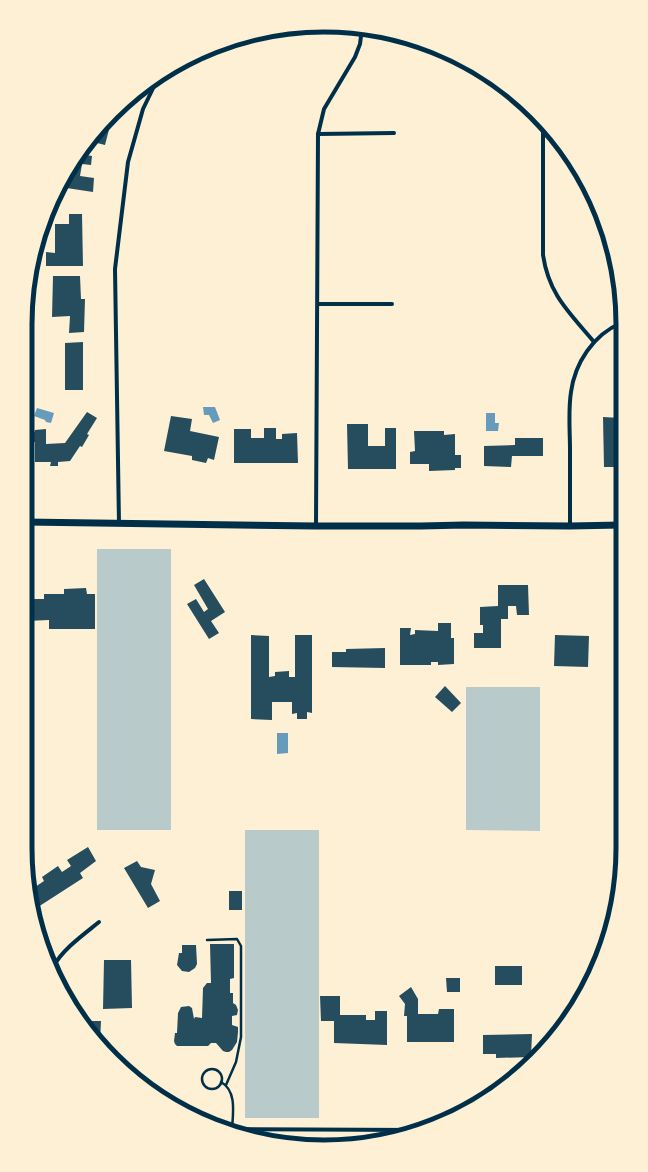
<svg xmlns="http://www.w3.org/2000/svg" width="648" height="1172" font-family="Spectral,serif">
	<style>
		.green { fill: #b9caca }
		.water { fill: #669bbc }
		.building { fill: #264d5e }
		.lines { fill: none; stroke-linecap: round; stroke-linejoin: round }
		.service { stroke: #003049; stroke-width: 2.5 }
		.minor { stroke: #003049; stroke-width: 4 }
		.tertiary { stroke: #003049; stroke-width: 7 }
		.rim { fill: none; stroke: #003049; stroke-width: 5 }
	</style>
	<rect width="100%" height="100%" fill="#fdf0d5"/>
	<g class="green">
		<rect x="97" y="549" width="74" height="281"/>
		<polygon points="466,687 540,687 540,831 466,830"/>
		<rect x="245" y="830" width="74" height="288"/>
	</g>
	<g class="water">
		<polygon points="203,407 215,407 220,420 213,423 209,415 204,415"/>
		<polygon points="37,408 54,413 51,423 46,422 45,420 34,416"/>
		<polygon points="486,413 495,413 495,423 499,423 498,431 486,431"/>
		<polygon points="277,733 288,733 288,753 277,754"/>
	</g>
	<g class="building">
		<polygon points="113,114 105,145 89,141 99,127"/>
		<polygon points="80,154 92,156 91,165 82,164 80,176 94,178 93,192 60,187 65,175"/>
		<polygon points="69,214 82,214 83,266 46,266 46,252 55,253 55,224 69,224"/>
		<polygon points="53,276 80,276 81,299 85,299 84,332 69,333 70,316 52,317"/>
		<polygon points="83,342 83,390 65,390 65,343"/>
		<polygon points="87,412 97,418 87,434 89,435 82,447 80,446 70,461 58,462 58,466 50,466 51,462 35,462 35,442 28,442 28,433 34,433 35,430 46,429 46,444 65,443"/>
		<polygon points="171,416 192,419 190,431 219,437 214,460 208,458 206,463 192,460 192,456 164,451"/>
		<polygon points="603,417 621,418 621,467 604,467"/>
		<polygon points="347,424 368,424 368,446 385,446 385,428 396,428 396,469 348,469"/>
		<polygon points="264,428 276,428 276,439 282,439 282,434 297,433 298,463 234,463 234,429 251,429 251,438 264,438"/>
		<polygon points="414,431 444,431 444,435 455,434 455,455 461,455 461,468 455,468 455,470 429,471 429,464 410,464 410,452 415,451"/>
		<polygon points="515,438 543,438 543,456 512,456 511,467 484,466 484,446 515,445"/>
		<polygon points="204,579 225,612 211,621 219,633 209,639 187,604 196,599 204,612 208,609 194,585"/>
		<polygon points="498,585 528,585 529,615 517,615 516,606 508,606 508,619 501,619 501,648 474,648 474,633 483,633 483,625 480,625 480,607 498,606"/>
		<polygon points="86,588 87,594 95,594 95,629 49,629 49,620 26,621 26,599 44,599 44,594 64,594 64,589"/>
		<polygon points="438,623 451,623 451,638 454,638 454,664 438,665 438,662 431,662 431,665 400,665 400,628 411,628 410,635 415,634 415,630 438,631"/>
		<polygon points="251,635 269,636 269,677 275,676 275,672 289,671 289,677 295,677 295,635 312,635 312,713 307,712 307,719 297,719 297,713 292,714 292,702 272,702 272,720 251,719"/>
		<polygon points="555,635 589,636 588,667 554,666"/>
		<polygon points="385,648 385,668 332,667 332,652 346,652 346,649"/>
		<polygon points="445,686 461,703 452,712 435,697"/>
		<polygon points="88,847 96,861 80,873 83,878 38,907 33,899 32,889 44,881 42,877 58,866 62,872 71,866 67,860"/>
		<polygon points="137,861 141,867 155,870 151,884 160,901 148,908 124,868"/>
		<rect x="229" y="891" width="13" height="19"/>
		<polygon points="210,944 234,944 234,978 230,979 230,993 233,993 233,1003 236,1005 238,1010 237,1015 232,1016 232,1025 238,1027 238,1032 237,1042 232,1050 229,1052 226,1052 223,1051 216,1043 211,1043 208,1046 177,1046 175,1044 174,1041 175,1033 177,1033 178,1013 181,1007 189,1006 192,1008 194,1019 195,1017 202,1018 203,988 207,983 211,983"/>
		<polygon points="182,945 196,945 197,964 195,968 189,972 182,971 177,965 179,953 182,953"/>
		<polygon points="104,960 131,960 132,1008 103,1009"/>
		<rect x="495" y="966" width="27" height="19"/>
		<polygon points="446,978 460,978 460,992 447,992"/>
		<polygon points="411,987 418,999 418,1014 438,1014 439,1009 454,1009 454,1042 407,1042 407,1016 404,1016 405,1004 399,996"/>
		<polygon points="320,996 340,996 340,1015 366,1015 366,1020 375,1020 375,1011 387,1011 387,1045 334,1043 334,1021 321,1021"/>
		<polygon points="82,1021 101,1021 100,1041 98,1041 87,1030"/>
		<polygon points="532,1034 531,1057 496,1058 496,1054 483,1054 483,1035"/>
	</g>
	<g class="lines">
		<g class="service">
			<polyline points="207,940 237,939 241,946 241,1037 236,1062 226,1085"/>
			<circle cx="212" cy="1079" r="10"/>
			<path d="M221,1082C237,1091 233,1113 232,1129"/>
		</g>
		<g class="minor">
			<path d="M543,122V255C549,295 569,312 594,342"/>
			<polyline points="318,134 394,133"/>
			<polyline points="318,304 392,304"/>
			<polyline points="119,524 115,269 128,162 143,109 159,76"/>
			<polyline points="316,526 318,134 324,109 355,57 360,44 362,28"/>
			<path d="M570,526C570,501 570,475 570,450C570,431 568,411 571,392C575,363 593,335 621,323"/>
			<path d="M53,967C63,949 83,935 99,922"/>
			<polyline points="230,1129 415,1130"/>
		</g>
		<polyline class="tertiary" points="25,522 316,526 421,526 464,525 570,526 621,525"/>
	</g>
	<path d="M0 0H648V1172H0ZM324 32H324A292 292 0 0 1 616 324V848A292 292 0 0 1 324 1140H324A292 292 0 0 1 32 848V324A292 292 0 0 1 324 32Z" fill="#fdf0d5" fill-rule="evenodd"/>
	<path class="rim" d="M324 32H324A292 292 0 0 1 616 324V848A292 292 0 0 1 324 1140H324A292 292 0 0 1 32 848V324A292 292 0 0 1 324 32Z"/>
</svg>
